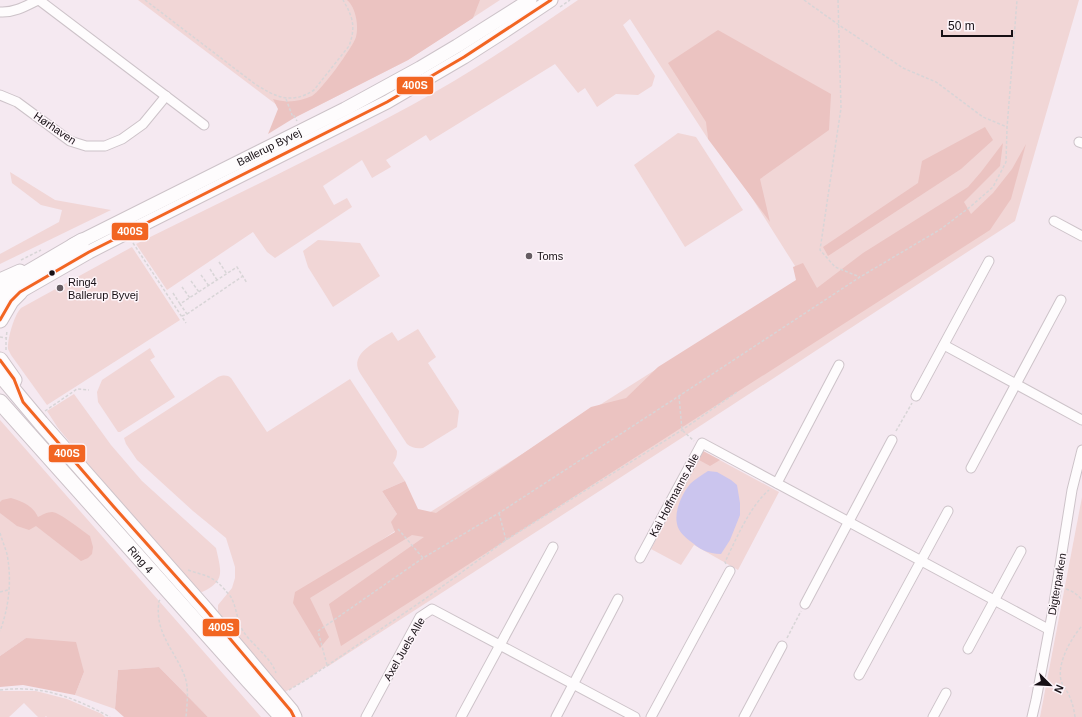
<svg xmlns="http://www.w3.org/2000/svg" width="1082" height="717" font-family="Helvetica,sans-serif">
	<style>
		.green { fill: #f1d6d6 }
		.forest { fill: #ebc3c1 }
		.water { fill: #cbc5ee }
		.lines { fill: none; stroke-linecap: round; stroke-linejoin: round }
		.street-casing { stroke: #cdc3c9; stroke-width: 11 }
		.secondary-casing { stroke: #cdc3c9; stroke-width: 15 }
		.primary-casing { stroke: #cdc3c9; stroke-width: 17 }
		.path { stroke: #d8d5d7; stroke-width: 1.5; stroke-dasharray: 3 2; stroke-linecap: butt }
		.street { stroke: #fefcfd; stroke-width: 9 }
		.secondary { stroke: #fefcfd; stroke-width: 13 }
		.primary { stroke: #fefcfd; stroke-width: 15 }
		.bus-1-casing { stroke: #fef6fb; stroke-width: 6 }
		.bus-1 { stroke: #f26522; stroke-width: 3 }
		.poi-dot { fill: #655c62; stroke: #fef6fb; stroke-width: 1.5 }
		.bus-dot { fill: #171015; stroke: #fef6fb; stroke-width: 1.5 }
		.labels { text-anchor: middle; dominant-baseline: central; stroke-width: 3; stroke-linejoin: round; paint-order: stroke }
		.street-label { font-size: 11px; fill: #171015; stroke: #fef6fb }
		.poi-label { font-size: 11px; fill: #171015; stroke: #fef6fb; text-anchor: start }
		.line-badge { stroke: #fef6fb; stroke-width: 1.5 }
		.badge-label { font-size: 11px; text-anchor: middle; font-weight: bold; fill: #fff }
	</style>
	<rect width="100%" height="100%" fill="#f5e9f1"/>
	<g class="green">
		<polygon points="138,0 500,0 408,60 294,118"/>
		<path d="M578,0H1079L1015,221L680,439L327,667L326,666L309,678L285,692L218,612V605L232,588L235,578V567L226,538L193,511L137,460L126,444L124,438L218,377C224,375 227,375 231,378L267,432L350,379L397,451C397,456 396,459 393,463L405,481L382,491L397,514L395,531L326,578L802,277L707,127L708,139L630,19L623,25L655,76L652,86L638,95L616,94L597,107L585,88L578,93L555,64L430,141L426,135L386,160L391,167L372,178L362,160L323,186L334,205L347,198L352,207L275,258L267,252L253,232L167,290L136,244C236,194 338,147 435,92C484,64 531,32 578,0Z"/>
		<polygon points="678,133 696,137 743,210 685,247 634,165"/>
		<polygon points="10,172 55,200 111,210 0,264 0,254 59,222 62,210 41,205 12,183"/>
		<polygon points="318,240 360,243 380,276 333,307 308,267 303,251"/>
		<path d="M132,247L180,320L47,405L11,355C10,353 9,351 8,349C7,340 14,315 21,308Z"/>
		<path d="M418,329L436,357L428,363L459,411L457,427L423,448C417,449 412,448 407,444L360,373C348,353 378,341 392,332L398,341Z"/>
		<polygon points="150,348 155,357 150,360 175,397 120,432 118,432 98,402 97,392 102,380"/>
		<path d="M74,394L111,445L142,481L216,548C221,571 226,581 202,592L192,589L58,428L47,411Z"/>
		<polygon points="0,420 261,717 208,717 159,667 118,670 115,709 75,695 84,672 26,638 0,656"/>
		<polygon points="703,451 779,492 738,570 694,545 681,565 651,549"/>
		<polygon points="1082,497 1082,717 1040,717"/>
		<polygon points="0,691 36,691 67,699 102,714 105,717 47,717 46,716 45,717 38,717 24,703 9,717 0,717"/>
	</g>
	<g class="forest">
		<path d="M347,0H480L473,18L408,60L294,118L268,134L278,109L273,99C286,103 299,102 312,96C321,91 353,47 356,37C359,27 356,7 347,0Z"/>
		<polygon points="718,30 831,94 829,130 760,179 770,222 708,139 706,122 668,63"/>
		<polygon points="985,127 993,140 961,169 828,256 823,247 918,183 922,161"/>
		<polygon points="1003,143 1000,166 964,202 971,214 993,193 1012,169 1026,144 1011,199 990,230 341,646 329,604 424,537 412,535 310,598 329,637 320,648 293,603 295,592 395,532 391,522 397,514 382,491 405,481 418,509 436,513 591,407 626,398 658,367 796,280 793,267 803,263 817,288 863,253 968,187 981,172"/>
		<polygon points="703,451 720,460 710,466 699,460"/>
		<path d="M11,498C22,501 33,506 38,517C42,515 47,512 52,512C59,512 83,531 90,536L93,547L92,554L88,558L81,561L36,526L29,530L17,526L0,513V502L2,500Z"/>
		<polygon points="26,638 76,642 84,672 75,695 23,685 0,687 0,656"/>
		<polygon points="159,667 208,717 124,717 115,709 118,670"/>
	</g>
	<path class="water" d="M708,471L717,472L731,480L737,485L740,503V515L730,540L721,554C707,554 700,549 690,541C685,537 678,531 677,524C674,511 682,494 690,484C695,479 702,475 708,471Z"/>
	<g class="lines">
		<g class="street-casing">
			<g id="street">
				<polyline points="39,0 204,125"/>
				<path d="M0,12C14,13 26,6 38,0"/>
				<polyline points="0,95 17,102 70,141 86,146 105,146 122,139 143,124 166,96"/>
				<polyline points="1079,142 1082,143"/>
				<polyline points="1054,221 1082,236"/>
				<polyline points="944,345 1082,420"/>
				<polyline points="916,396 989,261"/>
				<polyline points="971,468 1061,300"/>
				<polyline points="777,483 839,365"/>
				<polyline points="640,558 702,443 1048,629"/>
				<polyline points="805,604 892,440"/>
				<polyline points="968,649 1021,551"/>
				<polyline points="859,675 948,511"/>
				<polyline points="366,717 420,617 432,609 635,717"/>
				<polyline points="461,717 553,547"/>
				<polyline points="556,717 618,599"/>
				<polyline points="651,717 730,571"/>
				<polyline points="744,717 782,646"/>
				<polyline points="933,717 946,693"/>
				<polyline points="1032,717 1036,700 1053,609 1072,490 1082,450"/>
			</g>
		</g>
		<g class="secondary-casing">
			<g id="secondary">
				<path id="s1" d="M73,245L345,109L420,68L457,46L530,0"/>
				<polyline points="0,280 20,271"/>
				<polyline points="0,303 89,252 128,232 387,102 464,57 500,34 551,0"/>
			</g>
		</g>
		<g class="primary-casing">
			<g id="primary">
				<polyline points="0,289 82,241"/>
				<polyline points="0,320 11,301 20,292"/>
				<polyline points="0,360 14,380"/>
				<polyline points="0,374 41,423 205,609 291,711 294,717"/>
				<path id="s2" d="M0,402L249,681L282,717"/>
			</g>
		</g>
		<g class="path">
			<path d="M145,0L255,84C276,97 291,105 314,90L349,46C356,27 353,17 343,0"/>
			<polyline points="804,0 839,25 903,68 936,82 983,117 1007,127"/>
			<polyline points="838,0 841,108 820,250 835,267 860,277"/>
			<polyline points="560,7 570,0"/>
			<polyline points="286,99 292,115 293,114 297,121"/>
			<polyline points="133,243 186,323"/>
			<polyline points="21,260 41,250"/>
			<polyline points="219,262 227,274"/>
			<polyline points="210,269 217,280"/>
			<polyline points="201,275 209,286"/>
			<polyline points="191,281 199,292"/>
			<polyline points="182,287 190,298"/>
			<polyline points="173,293 180,304"/>
			<polyline points="187,314 243,276"/>
			<polyline points="182,316 187,314 180,304 237,267 247,283"/>
			<polyline points="0,337 6,338"/>
			<polyline points="6,350 6,342 7,330"/>
			<polyline points="679,396 682,430 694,441"/>
			<polyline points="45,411 77,389 89,390"/>
			<polyline points="896,431 912,403"/>
			<polyline points="499,513 506,540"/>
			<polyline points="398,529 423,558"/>
			<path d="M0,533C2,540 5,547 7,554C12,580 9,607 0,631"/>
			<path d="M726,564L725,562C736,539 750,506 769,490"/>
			<path d="M188,570C205,576 212,575 225,590C227,593 231,596 232,599C237,610 237,621 243,631C253,646 270,656 276,673"/>
			<path d="M1066,589C1073,591 1078,595 1082,600"/>
			<polyline points="0,592 8,590"/>
			<path d="M160,600L159,601C154,633 175,650 185,677C189,689 187,704 186,717"/>
			<polyline points="787,638 801,611"/>
			<polyline points="327,665 318,631 423,558 499,513 679,396 860,277 941,229 970,207 993,187 1006,162 1007,128 1017,0"/>
			<path d="M0,690C43,685 73,697 110,717"/>
			<polyline points="289,690 309,678 425,599 506,540 682,430 737,392"/>
			<path d="M1075,717C1074,709 1072,701 1068,693C1066,690 1063,686 1062,683C1055,666 1071,638 1082,626"/>
		</g>
		<use href="#street" class="street"/>
		<use href="#secondary" class="secondary"/>
		<use href="#primary" class="primary"/>
		<g class="bus-1-casing">
			<g id="bus-1">
				<polyline points="0,320 11,301 20,292 89,252 387,102 464,57 551,0"/>
				<polyline points="0,360 14,379 23,402 114,507 205,609 291,711 294,717"/>
			</g>
		</g>
		<use href="#bus-1" class="bus-1"/>
	</g>
	<g class="poi-dot">
		<circle cx="529" cy="256" r="4"/>
		<circle cx="60" cy="288" r="4"/>
	</g>
	<circle class="bus-dot" cx="52" cy="273" r="3.5"/>
	<g class="labels">
		<g class="street-label">
			<text transform="translate(55 128) rotate(34)">Hørhaven</text>
			<text stroke="none"><textPath href="#s1" startOffset="219">Ballerup Byvej</textPath></text>
			<text transform="translate(674 495) rotate(-62)">Kai Hoffmanns Alle</text>
			<text stroke="none"><textPath href="#s2" startOffset="211">Ring 4</textPath></text>
			<text transform="translate(1057 584) rotate(-80)">Digterparken</text>
			<text transform="translate(404 649) rotate(-60)">Axel Juels Alle</text>
		</g>
		<g class="poi-label">
			<text x="537" y="256">Toms</text>
			<text x="68" y="282">Ring4<tspan x="68" dy="13">Ballerup Byvej</tspan></text>
		</g>
	</g>
	<g class="line-badge">
		<rect x="396" y="76" width="38" height="19" rx="4" fill="#f26522"/>
		<rect x="111" y="222" width="38" height="19" rx="4" fill="#f26522"/>
		<rect x="48" y="444" width="38" height="19" rx="4" fill="#f26522"/>
		<rect x="202" y="618" width="38" height="19" rx="4" fill="#f26522"/>
	</g>
	<g class="badge-label">
		<text x="415" y="89">400S</text>
		<text x="130" y="235">400S</text>
		<text x="67" y="457">400S</text>
		<text x="221" y="631">400S</text>
	</g>
	<g transform="translate(1050 685) rotate(114)" stroke="#fef6fb" stroke-width="3" paint-order="stroke">
	<path d="M0-3L7 15L0 10L-7 15Z" fill="#171015"/>
	<text y="-6" font-size="11" font-weight="bold" text-anchor="middle" fill="#171015">N</text>
	</g>
	<path d="M942 30v6h70v-6" fill="none" stroke="#171015" stroke-width="2"/>
	<text x="948" y="30" font-size="12" fill="#171015" stroke="#fef6fb" stroke-width="3" paint-order="stroke">50 m</text>
</svg>
